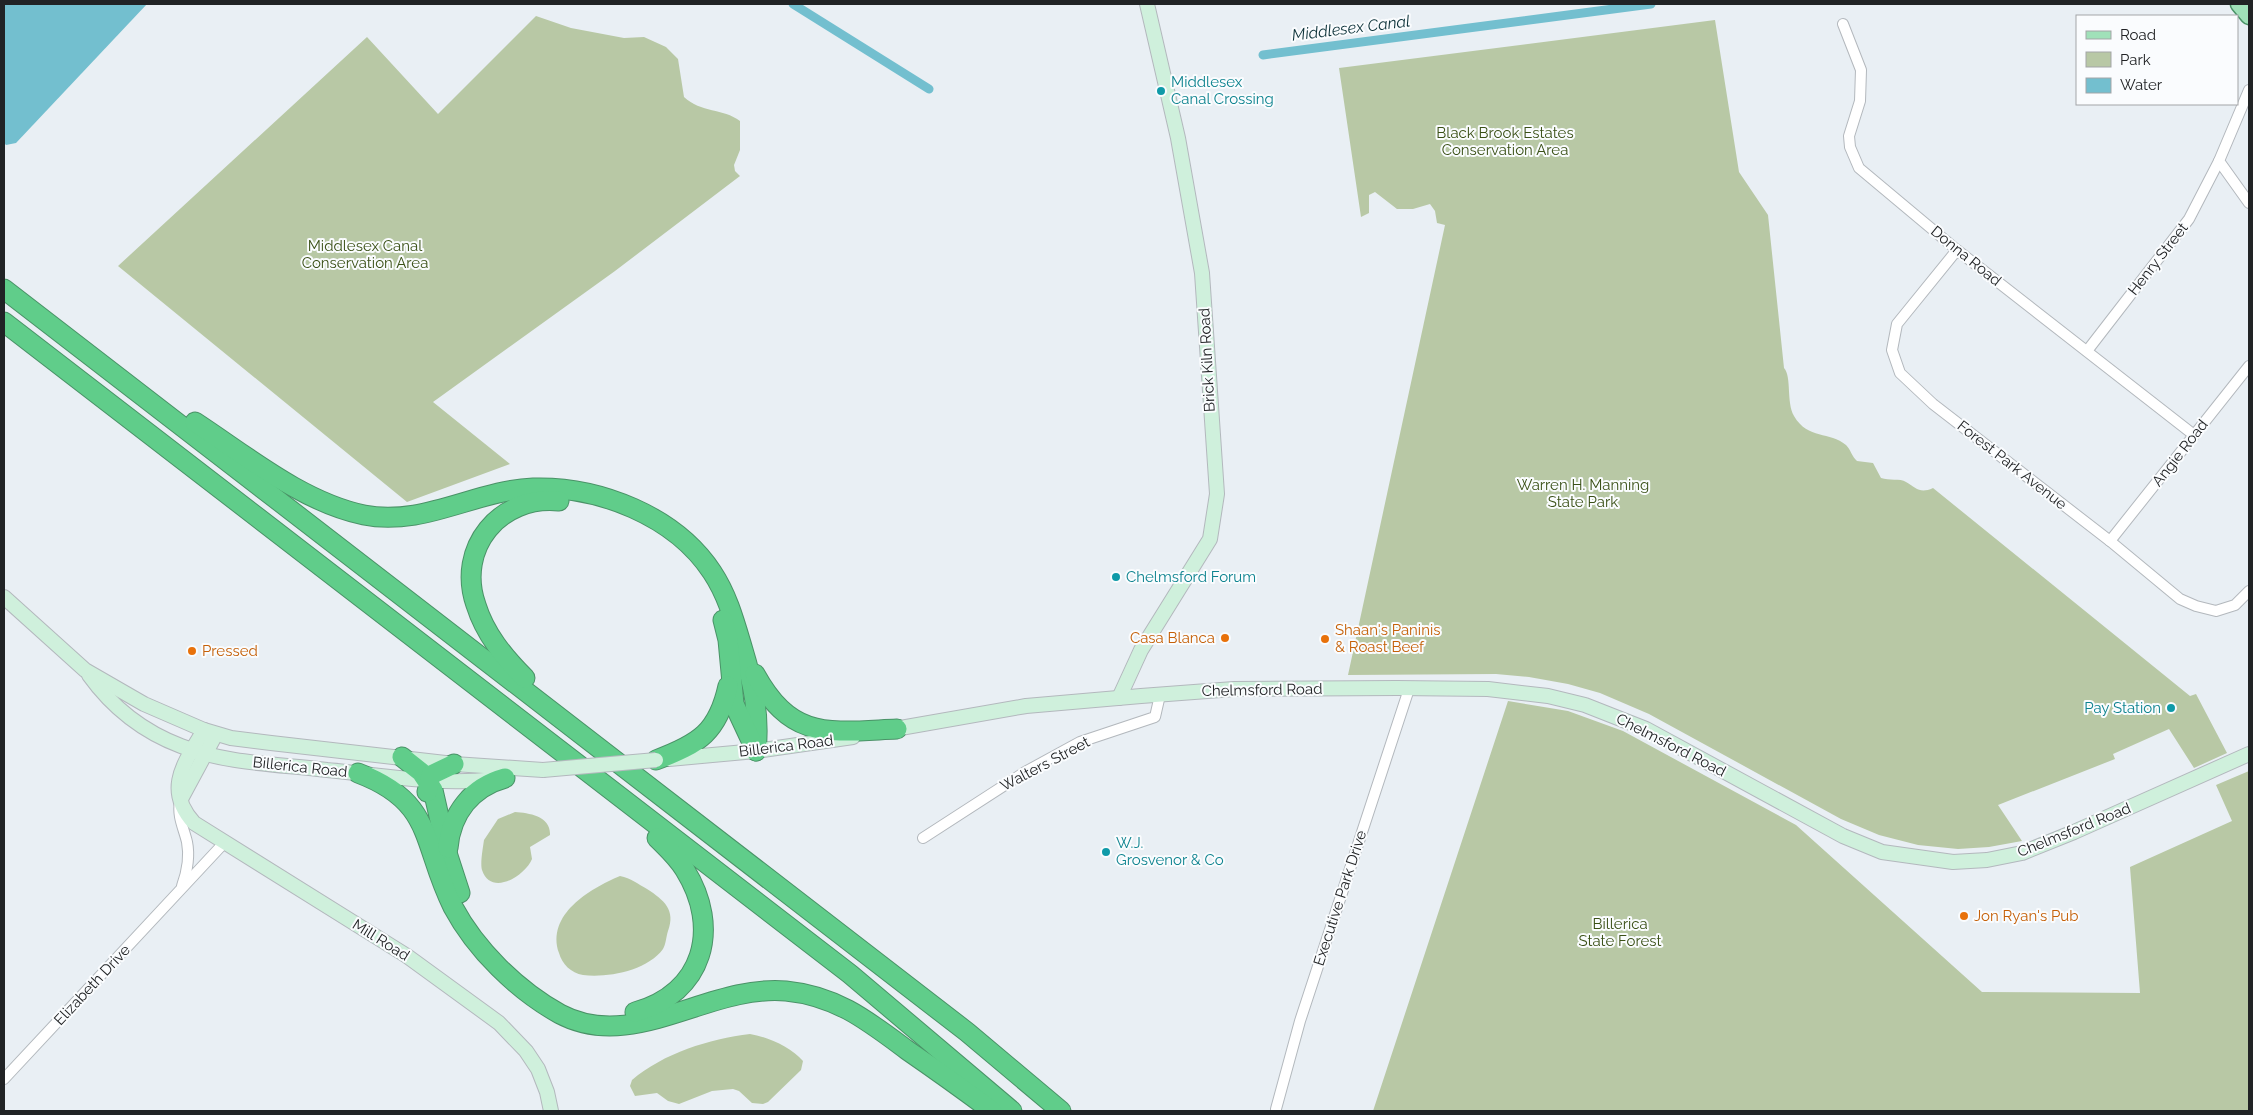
<svg xmlns="http://www.w3.org/2000/svg" width="2253" height="1115" font-family="Raleway,sans-serif">
	<style>
		.green { fill: #b8c8a5 }
		.water { fill: #73bfcf }
		.lines { fill: none; stroke-linecap: round; stroke-linejoin: round }
		.canal { stroke: #73bfcf; stroke-width: 9 }
		.street-casing { stroke: #b3b8bd; stroke-width: 12 }
		.secondary-casing { stroke: #b3b8bd; stroke-width: 16 }
		.primary-casing { stroke: #4a9267; stroke-width: 19 }
		.highway-casing { stroke: #4a9267; stroke-width: 21 }
		.street { stroke: #fff; stroke-width: 10 }
		.secondary { stroke: #cff0dc; stroke-width: 14 }
		.primary { stroke: #a0e1b9; stroke-width: 16 }
		.highway { stroke: #60cd8a; stroke-width: 19 }
		.secondary-bridge-casing { stroke: #b3b8bd; stroke-width: 16; stroke-linecap: butt }
		.secondary-bridge { stroke: #cff0dc; stroke-width: 14 }
		.culture-dot { fill: #0f9aa8; stroke: #fafcfe; stroke-width: 2 }
		.food-dot { fill: #e8710a; stroke: #fafcfe; stroke-width: 2 }
		.labels { text-anchor: middle; dominant-baseline: central; stroke-width: 4; stroke-linejoin: round; paint-order: stroke }
		.culture-label { font-size: 15px; fill: #0d838f; stroke: #fafcfe; text-anchor: start }
		.park-label { font-size: 15px; fill: #3a5016; stroke: #fafcfe }
		.street-label { font-size: 15px; fill: #212325; stroke: #fafcfe }
		.food-label { font-size: 15px; fill: #c56008; stroke: #fafcfe; text-anchor: start }
		.water-label { font-size: 16px; font-style: italic; fill: #0b3138; stroke: #fafcfe }
	</style>
	<rect width="100%" height="100%" fill="#e9eff4"/>
	<g class="green">
		<path d="M536,16L571,28L624,38L644,37L666,47L678,59L684,97C701,113 723,108 740,121V150L734,165L735,171L740,176L615,271L433,402L510,464L407,502L118,266L367,37L438,114Z"/>
		<path d="M1715,20L1739,172L1768,215L1784,368C1792,377 1786,402 1794,416C1808,440 1830,431 1846,445C1851,450 1852,457 1857,461L1873,463L1881,478C1889,481 1900,478 1906,482C1916,488 1920,494 1933,488L2190,696L2196,694L2227,753L2194,768L2169,729L2113,754L2115,759L1998,805L2022,841L1989,847L1958,849L1918,845L1879,835L1841,819L1649,714L1600,693L1568,684L1529,677L1496,674L1348,675L1445,225L1437,223L1435,211L1430,204L1413,209H1397L1375,192L1369,195V213L1361,217L1339,68Z"/>
		<polygon points="1508,701 1568,711 1623,731 1796,825 1982,992 2140,993 2130,867 2232,821 2216,785 2249,771 2249,1111 1373,1111"/>
		<path d="M515,812C529,813 551,816 550,835L530,847L532,859C525,876 491,897 482,870C480,864 483,847 484,840L498,819Z"/>
		<path d="M620,876C631,878 638,884 647,889C664,900 676,910 668,931C666,937 666,944 663,949C647,971 607,978 583,975C571,973 562,964 559,953C546,915 589,889 620,876Z"/>
		<path d="M750,1034C768,1037 791,1047 803,1061L801,1070L768,1102L763,1104L752,1103L739,1091L733,1089L712,1091L679,1104L668,1101L657,1093L635,1096L630,1086L632,1080C664,1053 709,1039 750,1034Z"/>
	</g>
	<polygon class="water" points="4,4 147,4 16,143 6,145 4,143"/>
	<g class="lines">
		<g class="canal">
			<polyline points="793,4 929,89"/>
			<polyline points="1263,55 1651,4"/>
		</g>
		<g class="street-casing">
			<g id="street">
				<polyline points="1843,24 1861,70 1860,101 1849,136 1850,147 1859,168 1957,250 2194,435"/>
				<polyline points="2249,90 2219,161 2249,203"/>
				<polyline points="1957,250 1897,324 1892,350 1900,373 1933,404 2110,541 2180,599 2196,606 2216,611 2235,605 2249,591"/>
				<polyline points="2087,351 2189,219 2219,161"/>
				<polyline points="2110,541 2249,366"/>
				<path d="M180,802C177,816 184,829 187,842C190,857 187,872 182,886"/>
				<polyline points="923,838 1025,772 1080,742 1155,717 1160,695"/>
				<polyline points="4,1079 224,843"/>
				<polyline points="1276,1109 1300,1021 1409,689"/>
			</g>
		</g>
		<g class="secondary-casing">
			<g id="secondary">
				<polyline points="4,597 85,670 144,704 204,730 231,738 271,743 454,764 543,770"/>
				<path d="M89,675C112,707 144,732 181,746C227,764 278,764 327,770C382,775 439,786 494,779"/>
				<polyline points="1119,698 1141,650 1210,539 1217,494 1202,273 1178,138 1147,4"/>
				<path d="M204,730C185,762 163,789 194,823L407,956L499,1023L526,1051L538,1069L547,1092L551,1111"/>
				<polyline points="889,730 1026,706 1141,696 1234,689 1397,688 1488,689 1548,696 1585,705 1646,729 1843,836 1882,852 1953,862 1987,860 2022,853 2074,832 2249,754"/>
				<polyline points="669,759 756,751 853,737"/>
				<polyline points="181,799 216,734"/>
			</g>
		</g>
		<g class="primary-casing">
			<polyline id="primary" points="2239,4 2249,16"/>
		</g>
		<g class="highway-casing">
			<g id="highway">
				<polyline points="4,289 967,1032 1061,1111"/>
				<polyline points="4,322 850,974 1012,1111"/>
				<path d="M195,422C247,456 302,502 364,515C422,527 477,490 533,488C599,486 675,516 712,572C728,596 735,623 743,650C753,683 760,716 756,751"/>
				<polyline points="723,620 728,640 734,704 756,751"/>
				<path d="M755,674C792,741 829,732 897,729"/>
				<path d="M525,678C504,657 485,634 476,605C456,548 500,495 559,501"/>
				<polyline points="402,757 421,772 433,790 448,856 460,893"/>
				<path d="M656,760C699,744 718,732 728,686"/>
				<path d="M358,773C435,802 421,843 453,907C476,950 517,990 560,1014C633,1053 709,984 786,991C837,996 868,1021 907,1050C936,1070 964,1090 992,1111"/>
				<polyline points="427,792 431,775 454,764"/>
				<path d="M448,848C451,813 472,787 505,778"/>
				<path d="M635,1012C704,993 721,928 685,870C678,858 667,848 657,838"/>
			</g>
		</g>
		<use href="#street" class="street"/>
		<use href="#secondary" class="secondary"/>
		<use href="#primary" class="primary"/>
		<use href="#highway" class="highway"/>
		<g class="secondary-bridge-casing">
			<polyline id="secondary-bridge" points="543,770 656,760"/>
		</g>
		<use href="#secondary-bridge" class="secondary-bridge"/>
	</g>
	<g class="culture-dot">
		<circle cx="1161" cy="91" r="5"/>
		<circle cx="1116" cy="577" r="5"/>
		<circle cx="2171" cy="708" r="5"/>
		<circle cx="1106" cy="852" r="5"/>
	</g>
	<g class="food-dot">
		<circle cx="1225" cy="638" r="5"/>
		<circle cx="1325" cy="639" r="5"/>
		<circle cx="192" cy="651" r="5"/>
		<circle cx="1964" cy="916" r="5"/>
	</g>
	<g class="labels">
		<g class="culture-label">
			<text x="1171" y="82">Middlesex<tspan x="1171" dy="17">Canal Crossing</tspan></text>
			<text x="1126" y="577">Chelmsford Forum</text>
			<text x="2161" y="708" text-anchor="end">Pay Station</text>
			<text x="1116" y="843">W.J.<tspan x="1116" dy="17">Grosvenor &amp; Co</tspan></text>
		</g>
		<g class="park-label">
			<text x="1505" y="133">Black Brook Estates<tspan x="1505" dy="17">Conservation Area</tspan></text>
			<text x="365" y="246">Middlesex Canal<tspan x="365" dy="17">Conservation Area</tspan></text>
			<text x="1583" y="485">Warren H. Manning<tspan x="1583" dy="17">State Park</tspan></text>
			<text x="1620" y="924">Billerica<tspan x="1620" dy="17">State Forest</tspan></text>
		</g>
		<g class="street-label">
			<text transform="translate(1966 256) rotate(39)">Donna Road</text>
			<text transform="translate(2158 259) rotate(-52)">Henry Street</text>
			<text transform="translate(1207 360) rotate(-93)">Brick Kiln Road</text>
			<text transform="translate(2180 453) rotate(-52)">Angie Road</text>
			<text transform="translate(2012 465) rotate(38)">Forest Park Avenue</text>
			<text transform="translate(1262 690) rotate(-1)">Chelmsford Road</text>
			<text transform="translate(1671 745) rotate(27)">Chelmsford Road</text>
			<text transform="translate(786 746) rotate(-7)">Billerica Road</text>
			<text transform="translate(1045 764) rotate(-28)">Walters Street</text>
			<text transform="translate(300 767) rotate(6)">Billerica Road</text>
			<text transform="translate(2074 830) rotate(-22)">Chelmsford Road</text>
			<text transform="translate(1340 898) rotate(-72)">Executive Park Drive</text>
			<text transform="translate(381 940) rotate(32)">Mill Road</text>
			<text transform="translate(92 985) rotate(-47)">Elizabeth Drive</text>
		</g>
		<g class="food-label">
			<text x="1335" y="630">Shaan's Paninis<tspan x="1335" dy="17">&amp; Roast Beef</tspan></text>
			<text x="1215" y="638" text-anchor="end">Casa Blanca</text>
			<text x="202" y="651">Pressed</text>
			<text x="1974" y="916">Jon Ryan's Pub</text>
		</g>
		<g class="water-label">
			<text transform="translate(1351 28) rotate(-7)">Middlesex Canal</text>
		</g>
	</g>
	<rect width="2253" height="1115" fill="none" stroke="#212325" stroke-width="10"/>
	<rect x="2076" y="15" width="162" height="90" fill="#fafcfe" stroke="#a3a5a7"/>
	<rect x="2086" y="31" width="25" height="8" fill="#a0e1b9" stroke="#a3a5a7"/>
	<text x="2120" y="40" font-size="15" fill="#212325">Road</text>
	<rect x="2086" y="52" width="25" height="15" fill="#b8c8a5" stroke="#a3a5a7"/>
	<text x="2120" y="65" font-size="15" fill="#212325">Park</text>
	<rect x="2086" y="78" width="25" height="15" fill="#73bfcf" stroke="#a3a5a7"/>
	<text x="2120" y="90" font-size="15" fill="#212325">Water</text>
</svg>
